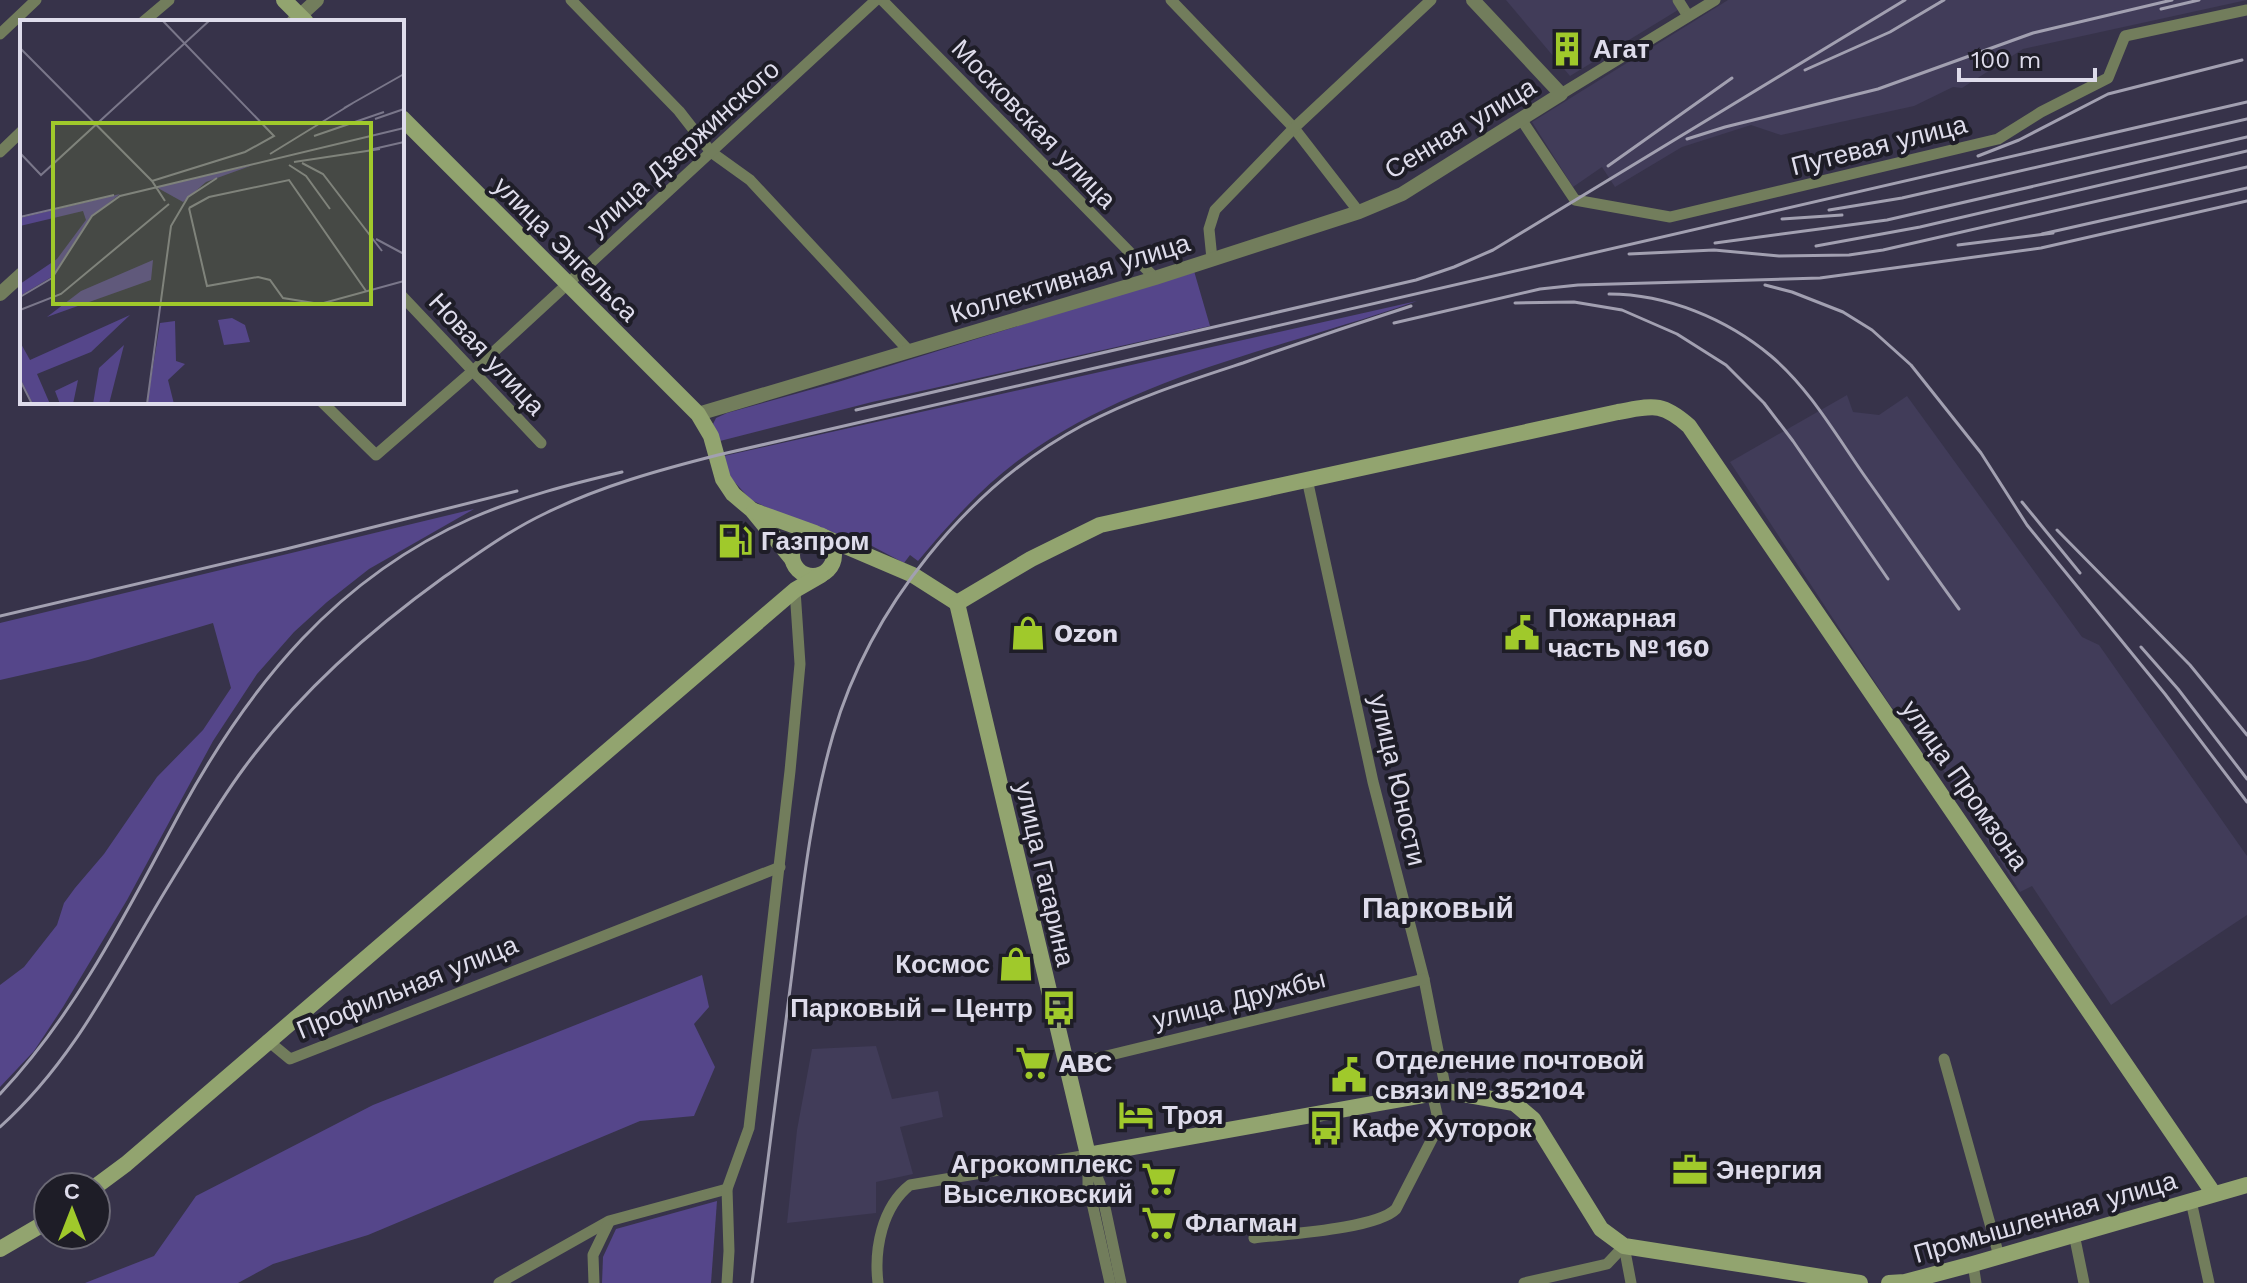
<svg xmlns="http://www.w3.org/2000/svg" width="2247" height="1283" font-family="'Work Sans',sans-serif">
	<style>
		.built { fill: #413c59 }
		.green { fill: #55468a }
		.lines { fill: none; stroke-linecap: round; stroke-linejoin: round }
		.minor { stroke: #727d5c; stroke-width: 11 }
		.tertiary { stroke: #727d5c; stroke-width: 14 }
		.secondary { stroke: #92a46f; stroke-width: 16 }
		.rail { stroke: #a2a0b1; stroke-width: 3 }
		.labels { text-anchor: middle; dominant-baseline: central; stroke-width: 8; stroke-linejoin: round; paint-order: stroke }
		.poi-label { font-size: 26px; font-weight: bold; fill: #dedceb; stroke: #1e1d27; text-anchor: start }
		.street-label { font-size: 26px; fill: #dedceb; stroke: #1e1d27 }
		.quarter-label { font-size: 30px; font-weight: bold; fill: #dedceb; stroke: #1e1d27 }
		.inset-road { fill: none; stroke: #7a778a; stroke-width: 2 }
		.view { fill: #a0c92b; fill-opacity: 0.15; stroke: #a0c92b; stroke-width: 4 }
		.inset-edge { fill: none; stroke: #dedceb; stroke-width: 4 }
	</style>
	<rect width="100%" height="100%" fill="#37334a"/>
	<g class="built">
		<polygon points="1506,0 1672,0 1678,10 1570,76"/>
		<polygon points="1728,0 2247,0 2023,49 1962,88 1953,87 1914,106 1781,135 1751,125 1682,147 1615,187 1602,167 1573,187 1532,122"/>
		<polygon points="1847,395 1853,412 1879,415 1907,396 2082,637 2099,645 2247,856 2247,915 2111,1005 2032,886 2020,892 1908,714 1892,708 1730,462"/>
		<polygon points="876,1046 892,1099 938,1091 943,1117 900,1127 913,1174 876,1182 876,1213 787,1223 797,1130 812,1049"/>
	</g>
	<g class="green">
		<polygon points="1194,271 1210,326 872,402 720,441 713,424 716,418 727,413 838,382"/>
		<path d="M1417,301C1290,346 1150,372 1036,448C990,478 953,519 918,561L910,555L904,563L872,546L783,515L751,500L729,476L724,456Z"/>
		<polygon points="474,509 369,569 327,602 294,632 257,674 213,741 127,900 63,1007 34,1051 0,1087 0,985 24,967 57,925 64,903 75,888 104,854 157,777 203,730 231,688 213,623 88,660 0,680 0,623"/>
		<polygon points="702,975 709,1007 694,1024 715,1067 694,1116 640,1121 368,1235 273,1264 238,1283 85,1283 154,1256 196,1196 373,1105"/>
		<polygon points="717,1201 711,1283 602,1283 603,1257 616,1229"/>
	</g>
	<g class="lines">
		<g class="minor">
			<polyline points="571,0 679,111 711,152 750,180 910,352"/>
			<polyline points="882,0 1155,278"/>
			<polyline points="1171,0 1294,128 1359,212"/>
			<polyline points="1678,0 1688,16"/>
			<polyline points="143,22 169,0"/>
			<polyline points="0,34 36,0"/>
			<polyline points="1561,94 1715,0"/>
			<polyline points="1521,119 1575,200 1670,217 1998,139 2041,112 2108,78 2125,36 2247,10"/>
			<polyline points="0,152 22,131"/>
			<polyline points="1212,259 1209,229 1215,210 1294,128 1431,0"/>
			<polyline points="402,296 541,443"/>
			<polyline points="322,402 376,455 474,370 876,0"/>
			<polyline points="1307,479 1373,782 1424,979 1446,1091"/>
			<polyline points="267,1040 290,1059 780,867"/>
			<polyline points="1944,1059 1999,1256"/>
			<polyline points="1065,1066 1424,979"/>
			<polyline points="1088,1155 1100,1184 1121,1283"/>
			<polyline points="1088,1160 1088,1185 1110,1283"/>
			<polyline points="2191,1201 2209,1283"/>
			<polyline points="2074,1234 2084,1283"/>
			<path d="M1254,1238C1286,1234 1376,1229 1396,1209L1433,1137L1437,1114L1432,1093"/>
			<polyline points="1624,1246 1631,1283"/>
			<polyline points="1973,1264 1976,1283"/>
			<polyline points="499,1283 609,1221 727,1189"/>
			<polyline points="594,1283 593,1255 609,1222"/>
			<polyline points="727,1283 729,1251 727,1189 749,1128 790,771 800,664 795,590"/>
			<path d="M878,1283C874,1249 882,1207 910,1185L1088,1155"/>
			<polyline points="1524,1283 1607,1264 1624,1246"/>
		</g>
		<g class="tertiary">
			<polyline points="293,22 317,0"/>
			<polyline points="0,294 22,274"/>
			<polyline points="698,414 1155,278 1359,212 1402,194 1561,94 1473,0"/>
		</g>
		<g class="secondary">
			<polyline points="284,0 306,22"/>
			<polyline points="402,118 698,414 711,436 723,479 733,494 752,510 792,559"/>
			<polyline points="754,511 815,533"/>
			<circle cx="813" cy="555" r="21"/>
			<polyline points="824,537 913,575 957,603"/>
			<path d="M957,603L1031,559L1100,525L1618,412C1652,406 1661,401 1689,426L2214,1194"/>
			<polyline points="957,603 1088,1155 1446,1091 1514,1103 1533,1119 1601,1229 1624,1246 1860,1283"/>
			<polyline points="95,1187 126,1164 795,590 821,575"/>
			<polyline points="0,1249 48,1221"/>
			<polyline points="1889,1283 1905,1282 1973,1264 2247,1185"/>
		</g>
		<g class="rail">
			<polyline points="2161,9 2199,0"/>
			<polyline points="1805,70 1890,32 1944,0"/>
			<polyline points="1687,139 1725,127 1878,89 2033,33 2172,0"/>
			<polyline points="1978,156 2019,140 2108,94 2242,60"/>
			<polyline points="1608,166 1732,78"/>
			<polyline points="1829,210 1902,198 2247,119"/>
			<polyline points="1782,219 1842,215"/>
			<polyline points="2042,234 2247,188"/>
			<polyline points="1715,243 1887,220 2247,137"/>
			<polyline points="1958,245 2053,233"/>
			<polyline points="1816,246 1920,227 2247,151"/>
			<polyline points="1629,254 1714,250 1779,256 1849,255 1883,250 2247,167"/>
			<polyline points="1765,285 1792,292 1843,312 1872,330 1911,365 1981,453 2027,525 2165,694 2247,802"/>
			<path d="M1609,294C1667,294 1727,319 1771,356C1809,388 1836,435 1864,475C1896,520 1927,565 1959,609"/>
			<polyline points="1515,303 1574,302 1622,310 1677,334 1726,365 1764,403 1793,441 1888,579"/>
			<polyline points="1394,323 1540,289 1578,285 1820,278 2041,248 2247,201"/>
			<polyline points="856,410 1416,280 1454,267 1493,250 1905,0"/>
			<polyline points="2022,502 2080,573"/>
			<polyline points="2057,530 2190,665 2247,735"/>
			<polyline points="0,616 286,549 517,491"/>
			<polyline points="2141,647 2178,689 2247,779"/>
			<path d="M0,1094C78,1011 128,909 182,809C251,683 337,578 472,518C520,497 571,484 622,472"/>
			<path d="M0,1127C78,1057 118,967 172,880C195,843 218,803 244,768C300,692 368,632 444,577C477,554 510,530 546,513C601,486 659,470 718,455L2247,102"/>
			<path d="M752,1283C765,1185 777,1087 790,989C801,904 809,818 833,735C870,608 966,488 1083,425C1134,398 1188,381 1243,363C1299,343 1355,324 1411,306"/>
		</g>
	</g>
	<defs>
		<g id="building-bare" transform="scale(2.76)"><path d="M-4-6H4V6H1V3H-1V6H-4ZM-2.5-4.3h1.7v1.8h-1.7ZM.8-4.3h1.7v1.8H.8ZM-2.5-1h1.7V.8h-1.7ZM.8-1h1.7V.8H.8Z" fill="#a0c92b" stroke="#1e1d27" stroke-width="2.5" paint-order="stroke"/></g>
		<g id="fuel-bare" transform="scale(2.76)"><path d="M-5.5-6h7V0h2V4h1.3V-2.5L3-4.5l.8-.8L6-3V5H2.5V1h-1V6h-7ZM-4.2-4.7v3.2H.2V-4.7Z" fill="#a0c92b" stroke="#1e1d27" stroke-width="2.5" paint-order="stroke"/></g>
		<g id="shop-bare" transform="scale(2.76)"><path d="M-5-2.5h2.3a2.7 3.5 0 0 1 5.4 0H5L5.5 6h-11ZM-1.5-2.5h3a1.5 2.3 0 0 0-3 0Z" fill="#a0c92b" stroke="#1e1d27" stroke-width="2.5" paint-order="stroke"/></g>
		<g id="civic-bare" transform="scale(2.76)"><path d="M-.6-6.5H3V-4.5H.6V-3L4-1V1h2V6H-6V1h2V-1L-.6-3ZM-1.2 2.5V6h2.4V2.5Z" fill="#a0c92b" stroke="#1e1d27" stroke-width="2.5" paint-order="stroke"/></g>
		<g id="bus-bare" transform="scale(2.76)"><path d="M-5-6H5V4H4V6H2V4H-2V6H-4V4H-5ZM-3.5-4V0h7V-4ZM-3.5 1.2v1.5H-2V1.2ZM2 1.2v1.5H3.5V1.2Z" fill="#a0c92b" stroke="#1e1d27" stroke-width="2.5" paint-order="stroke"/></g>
		<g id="supermarket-bare" transform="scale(2.76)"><path d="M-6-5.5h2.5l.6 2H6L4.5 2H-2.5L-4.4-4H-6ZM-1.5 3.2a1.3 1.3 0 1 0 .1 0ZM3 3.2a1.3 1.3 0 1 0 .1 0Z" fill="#a0c92b" stroke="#1e1d27" stroke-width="2.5" paint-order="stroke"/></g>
		<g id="hotel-bare" transform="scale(2.76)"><path d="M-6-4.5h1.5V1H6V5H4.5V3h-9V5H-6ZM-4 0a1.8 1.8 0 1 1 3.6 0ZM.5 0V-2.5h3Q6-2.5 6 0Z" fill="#a0c92b" stroke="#1e1d27" stroke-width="2.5" paint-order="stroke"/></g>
		<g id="office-bare" transform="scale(2.76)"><path d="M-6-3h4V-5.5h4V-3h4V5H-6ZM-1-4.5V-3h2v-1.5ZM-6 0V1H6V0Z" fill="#a0c92b" stroke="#1e1d27" stroke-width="2.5" paint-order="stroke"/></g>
	</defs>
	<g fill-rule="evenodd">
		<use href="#building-bare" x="1567" y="49"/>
		<use href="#fuel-bare" x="735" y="541"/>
		<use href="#shop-bare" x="1028" y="633"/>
		<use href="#civic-bare" x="1522" y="633"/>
		<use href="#shop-bare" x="1016" y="964"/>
		<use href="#bus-bare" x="1059" y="1008"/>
		<use href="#supermarket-bare" x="1033" y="1063"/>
		<use href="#civic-bare" x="1349" y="1075"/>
		<use href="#hotel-bare" x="1136" y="1115"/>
		<use href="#bus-bare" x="1326" y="1128"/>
		<use href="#office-bare" x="1690" y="1170"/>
		<use href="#supermarket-bare" x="1159" y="1179"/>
		<use href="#supermarket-bare" x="1159" y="1223"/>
	</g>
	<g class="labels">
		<g class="poi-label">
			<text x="1593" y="49">Агат</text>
			<text x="761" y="541">Газпром</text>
			<text x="1548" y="618">Пожарная<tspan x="1548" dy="30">часть № 160</tspan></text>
			<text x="1054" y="633">Ozon</text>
			<text x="990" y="964" text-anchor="end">Космос</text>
			<text x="1033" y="1008" text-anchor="end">Парковый – Центр</text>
			<text x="1375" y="1060">Отделение почтовой<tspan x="1375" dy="30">связи № 352104</tspan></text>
			<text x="1059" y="1063">ABC</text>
			<text x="1162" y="1115">Троя</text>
			<text x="1352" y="1128">Кафе Хуторок</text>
			<text x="1133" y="1164" text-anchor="end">Агрокомплекс<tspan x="1133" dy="30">Выселковский</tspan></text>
			<text x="1716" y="1170">Энергия</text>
			<text x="1185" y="1223">Флагман</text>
		</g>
		<g class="street-label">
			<text transform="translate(1034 124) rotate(46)">Московская улица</text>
			<text transform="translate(1460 128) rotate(-31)">Сенная улица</text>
			<text transform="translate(1879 145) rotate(-14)">Путевая улица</text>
			<text transform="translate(683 148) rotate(-42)">улица Дзержинского</text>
			<text transform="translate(566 249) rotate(45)">улица Энгельса</text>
			<text transform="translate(1070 278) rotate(-17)">Коллективная улица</text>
			<text transform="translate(487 354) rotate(47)">Новая улица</text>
			<text transform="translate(1398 780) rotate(77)">улица Юности</text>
			<text transform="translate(1965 785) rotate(55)">улица Промзона</text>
			<text transform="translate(1045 874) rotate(77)">улица Гагарина</text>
			<text transform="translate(407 987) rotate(-22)">Профильная улица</text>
			<text transform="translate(1239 999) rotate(-14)">улица Дружбы</text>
			<text transform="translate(2045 1217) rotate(-16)">Промышленная улица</text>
		</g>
		<g class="quarter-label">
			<text x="1438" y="907">Парковый</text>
		</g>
	</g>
	<g transform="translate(20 20)">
		<rect width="384" height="384" fill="#37334a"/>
		<path d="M233,145L186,162L163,182L136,167ZM100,174L70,198L33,256L0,276V264L37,239L66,200L63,191L0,206V198ZM133,240L131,260L27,297L61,271ZM110,295L71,332L17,354L30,384H13L0,358V322L10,340ZM212,298L225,305L230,322L204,325L198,300ZM155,301L156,341L165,344L148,360L154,384H127L140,303ZM104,325L89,384H73L79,348ZM58,360L53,384H40L35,371Z" fill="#55468a"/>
		<path class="inset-road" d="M0,28L132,161L145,181M324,88L384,54M355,99L384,89M294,116L364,92M349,130L384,122M0,133L21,155L190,0M250,134L333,83M274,142L360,129M282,143L303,154L362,231M269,145L286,156L310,189M132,161L225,132L254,116L142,0M169,188L187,266L238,257L250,260L263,278L300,284L384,261M169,188L189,177L269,160L346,271M0,197L94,175M356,219L384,234M0,277L32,258L72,196L100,176L384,108M0,290L41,274L149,184M0,360L12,384M127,384L151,206L168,177L197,158"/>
		<path class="view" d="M33,103H351V284H33Z"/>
		<rect width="384" height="384" class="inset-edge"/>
	</g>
	<g transform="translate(72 1211)"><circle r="38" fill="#1e1d27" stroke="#6b6975" stroke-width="2"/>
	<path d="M0-6L14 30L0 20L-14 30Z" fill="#a0c92b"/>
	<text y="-12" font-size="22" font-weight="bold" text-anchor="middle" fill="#dedceb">С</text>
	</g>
	<path d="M1959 68v12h136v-12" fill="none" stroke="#dedceb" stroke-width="4"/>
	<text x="1971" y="68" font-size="24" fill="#dedceb" stroke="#1e1d27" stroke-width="6" paint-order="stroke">100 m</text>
</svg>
